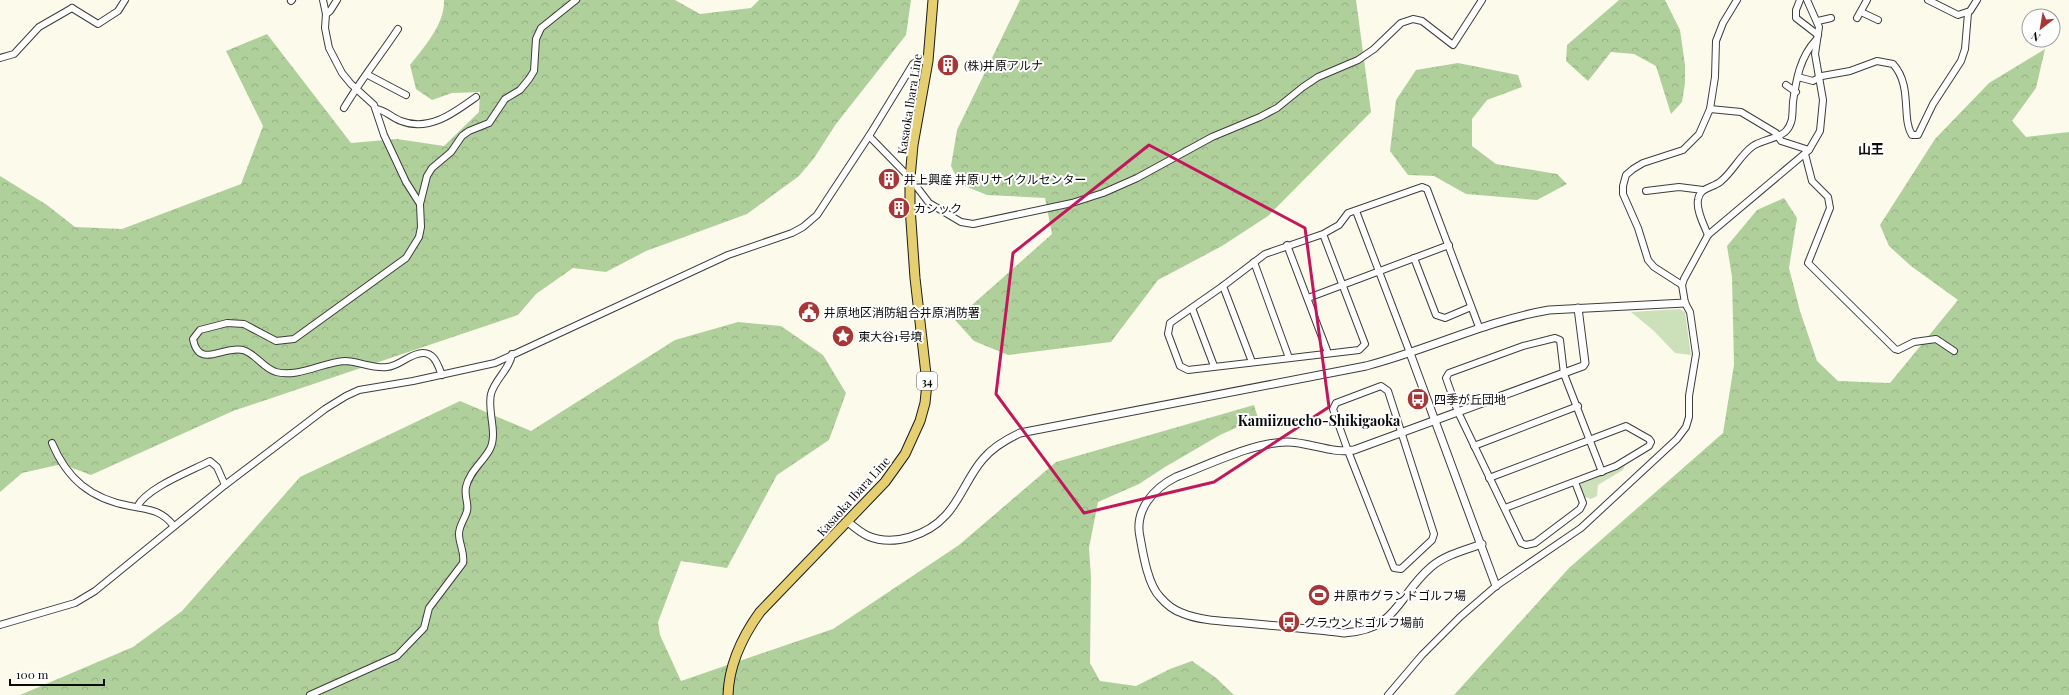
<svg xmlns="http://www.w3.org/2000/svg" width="2069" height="695" font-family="'Playfair Display','Noto Sans JP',serif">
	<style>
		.grass { fill: #cce1b9 }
		.forest { fill: url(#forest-crowns) }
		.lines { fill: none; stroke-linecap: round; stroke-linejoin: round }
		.minor-casing { stroke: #3d3d3d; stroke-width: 8 }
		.tertiary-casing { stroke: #3d3d3d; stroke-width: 9 }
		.primary-casing { stroke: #1b1b1b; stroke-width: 11 }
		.minor { stroke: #fff; stroke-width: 6 }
		.tertiary { stroke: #fff; stroke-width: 7 }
		.primary { stroke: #e6cf71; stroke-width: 9 }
		.marked { fill: none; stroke: #c2185b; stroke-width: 3; stroke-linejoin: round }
		.labels { text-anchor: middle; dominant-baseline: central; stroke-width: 4; stroke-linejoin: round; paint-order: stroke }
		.shield { fill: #fff; stroke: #545454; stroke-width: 1 }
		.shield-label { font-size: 11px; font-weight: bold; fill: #0a0a0a }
		.poi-label { font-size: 12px; fill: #0a0a0a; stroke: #fff; text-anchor: start }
		.street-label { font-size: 12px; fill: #0a0a0a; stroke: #fff }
		.neighbourhood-label { font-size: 13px; font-weight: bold; fill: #0a0a0a; stroke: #fff }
		.quarter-label { font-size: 14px; font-weight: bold; fill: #0a0a0a; stroke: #fff }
	</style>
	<defs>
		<pattern id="forest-crowns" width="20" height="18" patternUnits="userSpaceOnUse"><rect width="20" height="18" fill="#b0d09b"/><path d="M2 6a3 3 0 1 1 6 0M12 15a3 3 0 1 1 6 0" fill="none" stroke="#96b184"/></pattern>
	</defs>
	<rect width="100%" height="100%" fill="#fcfaeb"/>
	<g class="grass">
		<polygon points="1680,309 1685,312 1691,355 1675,353 1654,331 1631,312"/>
		<polygon points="1625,465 1623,470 1598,485 1597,496 1591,499 1585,497 1580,487 1582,482"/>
	</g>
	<g class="forest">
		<path d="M444,0H675L700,14L751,8L759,0H911L906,35L836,124L814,158L799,176L747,214L646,251L606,272L573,268L536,294L518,315L233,411L91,475L62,464L22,473L0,492V176L47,205L75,227L122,229L241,184L263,126L226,51L267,34L351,143L397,139L444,146L479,112L480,92L452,93L432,100L416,89L410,65C424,47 445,24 444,0Z"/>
		<polygon points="1020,0 1356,0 1371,112 1268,216 1222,246 1158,280 1111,342 1008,355 974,341 955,320 1052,234 1045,198 987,195 960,184 951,166 957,130"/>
		<polygon points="1619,0 1665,0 1680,30 1685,65 1685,83 1682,102 1671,114 1656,66 1634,54 1611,52 1588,81 1566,61 1567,45"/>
		<polygon points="2045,49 2036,88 2012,121 2026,137 2069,132 2069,695 1454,695 1569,568 1723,433 1734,365 1732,277 1727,246 1757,210 1784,198 1797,218 1789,268 1800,311 1817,361 1838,381 1890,383 1958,300 1911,266 1889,246 1880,225 1935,139 1989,83"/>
		<polygon points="1458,63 1518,75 1522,87 1487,100 1472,119 1472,146 1496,164 1557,174 1567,184 1537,200 1466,194 1434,176 1408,175 1390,151 1396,100 1416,70"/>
		<polygon points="738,322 781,326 823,355 846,393 829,440 777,475 727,568 681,561 658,622 660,635 681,681 833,629 959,545 1056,462 1254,405 1258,418 1220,435 1165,467 1139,484 1098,502 1089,548 1091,577 1090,663 1100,681 1136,686 1170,669 1192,661 1215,677 1234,695 20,695 133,647 182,611 300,477 460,401 531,431 675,340"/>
	</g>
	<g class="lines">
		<g class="minor-casing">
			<g id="minor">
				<path d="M323,0L326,14L325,28L329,48L342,73L351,84L374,105L384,135L406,182L420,204L421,227L419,237L406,258L294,339L276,341L244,324L227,323L200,330L193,339C199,370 223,345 243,350C256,354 263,368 276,372C298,378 323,362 345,361C358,361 373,369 387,367C400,366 410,353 423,353C435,353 438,366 442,375"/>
				<polyline points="1800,0 1796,10 1796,18 1818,35"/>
				<polyline points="1928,0 1958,15 1970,11 1977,0"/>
				<polyline points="291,1 292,0"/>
				<polyline points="72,8 98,24 118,11 125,0"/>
				<polyline points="1861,12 1878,20"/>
				<polyline points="326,14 330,11 337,0"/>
				<polyline points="1857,18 1867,0"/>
				<polyline points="1818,21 1831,18"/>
				<polyline points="0,58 14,54 39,27 72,8"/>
				<polyline points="368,75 406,95"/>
				<path d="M1798,77L1813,81L1822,76L1850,71L1877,61L1893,64C1913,86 1901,118 1912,135H1918L1933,104L1961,61L1965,49L1968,13"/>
				<polyline points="1786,85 1796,92"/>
				<path d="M344,108C360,81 380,56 398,29"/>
				<path d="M376,109C384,109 392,118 401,121C429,132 454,113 476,97"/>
				<polyline points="1710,109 1741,112 1776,133 1781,141 1809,150"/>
				<polyline points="869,136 910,178 929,203 961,222 973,224 1072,203 1103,193 1137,178 1212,137 1260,117 1277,108 1303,87 1318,77 1358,60 1374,49 1401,23 1413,19 1422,21 1453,45 1482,0"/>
				<polyline points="1805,154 1812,181 1828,197 1830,208 1808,263 1895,349 1898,350 1914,342 1936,339 1954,351"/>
				<polyline points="1646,191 1679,187 1703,190"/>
				<polyline points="420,204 427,176 432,168 451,152 462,136 469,131 489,123 505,99 520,90 529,79 534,71 536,39 541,28 576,0"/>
				<polyline points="1356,211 1410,353"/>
				<polyline points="1323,234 1365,344 1359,350 1188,370 1180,366 1168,334 1170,323 1223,286 1265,254 1323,234 1339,225 1348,213 1422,187 1427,189 1479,327"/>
				<path d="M1708,235C1704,225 1696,210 1698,200C1699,188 1712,188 1720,182C1733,172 1740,155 1753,146C1762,140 1780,138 1786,131C1794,122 1792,113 1793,102C1796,80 1800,57 1816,40"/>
				<polyline points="1287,245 1328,353"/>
				<polyline points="1414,258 1436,315 1445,318 1471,307"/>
				<polyline points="1254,262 1289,358"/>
				<polyline points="1682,285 1654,267 1648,260 1638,228 1623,194 1623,186 1626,175 1633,169 1643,163 1683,150 1699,134 1710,109 1715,77 1716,41 1723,23 1737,0"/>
				<polyline points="1223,286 1252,362"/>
				<polyline points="1308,298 1449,245"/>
				<polyline points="1192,308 1214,366"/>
				<polygon points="1381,386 1388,391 1434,534 1432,540 1401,569 1394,568 1348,451 1333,409 1336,403"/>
				<path d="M52,443C67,479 91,499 130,506C148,510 160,509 173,525"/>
				<polyline points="1474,446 1578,406"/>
				<polyline points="1489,478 1626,426 1649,439 1651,442 1649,446 1616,466 1505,508"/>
				<polyline points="1575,482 1583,503 1580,509 1535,543 1526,545 1521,543 1458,412 1446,378 1449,373 1523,346 1555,338 1560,340 1564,374 1602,472"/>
				<path d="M137,507C146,488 191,471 210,461L217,467L225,485"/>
				<polyline points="0,625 75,603 95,591 225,485 325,409 346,396 359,390 413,381 495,363 728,255 792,233 803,227 817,215 869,136 913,64 918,61 928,61"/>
				<path d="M310,695L397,656L424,628L429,608L463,563C465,553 459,544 459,534C459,525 465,519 467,511C469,504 464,496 466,487C469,472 483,462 490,449C498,433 487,411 491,394C495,379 510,369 512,354"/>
				<polyline points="1388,695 1422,655 1460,617 1496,586 1581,528 1677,439 1686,427 1689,417 1689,396 1696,354 1690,312 1685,303 1682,285 1684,279 1708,235 1809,150 1820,131 1823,100 1815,54 1819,27 1807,0"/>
			</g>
		</g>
		<g class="tertiary-casing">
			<g id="tertiary">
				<polyline points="1410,353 1496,586"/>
				<path d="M848,522C854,527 861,533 868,536C894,547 928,535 946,515C961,499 968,476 983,459C993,447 1005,440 1020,433L1366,366C1428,350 1485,321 1549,310L1685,303"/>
				<path d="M1482,544C1465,550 1445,555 1431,567C1397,596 1398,630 1344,633C1311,629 1278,626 1245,623C1224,621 1201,621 1182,613C1173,610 1166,604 1160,597C1148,585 1143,554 1140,537C1134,510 1154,488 1176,477C1208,465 1254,442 1287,442C1309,442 1332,454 1354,450L1583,366L1585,363L1578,308"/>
			</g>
		</g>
		<g class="primary-casing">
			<path id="primary" d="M728,695C729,664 742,637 760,612L885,482L905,454L920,421L925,403L927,383L915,278L910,207V178L913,145L928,61L933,0"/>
		</g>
		<use href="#minor" class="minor"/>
		<use href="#tertiary" class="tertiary"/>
		<use href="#primary" class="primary"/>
	</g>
	<path class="marked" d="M1149,145L1305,228L1329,407L1214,482L1084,513L996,394L1013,253Z"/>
	<defs>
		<g id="building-disc" transform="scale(1.15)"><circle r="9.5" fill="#a73636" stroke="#fff"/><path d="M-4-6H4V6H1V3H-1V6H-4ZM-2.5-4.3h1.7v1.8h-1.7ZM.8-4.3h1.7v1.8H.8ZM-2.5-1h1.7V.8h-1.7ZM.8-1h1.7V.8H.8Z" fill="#fff"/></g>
		<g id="civic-disc" transform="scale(1.15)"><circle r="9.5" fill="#a73636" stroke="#fff"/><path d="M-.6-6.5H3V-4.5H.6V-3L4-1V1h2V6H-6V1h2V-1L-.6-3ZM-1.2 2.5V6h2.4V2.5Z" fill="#fff"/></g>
		<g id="sight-disc" transform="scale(1.15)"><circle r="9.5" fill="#a73636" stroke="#fff"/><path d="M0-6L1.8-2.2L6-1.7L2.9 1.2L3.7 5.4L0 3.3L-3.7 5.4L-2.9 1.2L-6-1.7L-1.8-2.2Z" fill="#fff"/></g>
		<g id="bus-disc" transform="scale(1.15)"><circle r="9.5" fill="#a73636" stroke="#fff"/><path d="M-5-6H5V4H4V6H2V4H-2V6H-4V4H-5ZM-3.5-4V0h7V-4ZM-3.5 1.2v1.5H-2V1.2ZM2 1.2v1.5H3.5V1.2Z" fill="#fff"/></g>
		<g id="stadium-disc" transform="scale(1.15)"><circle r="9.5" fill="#a73636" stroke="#fff"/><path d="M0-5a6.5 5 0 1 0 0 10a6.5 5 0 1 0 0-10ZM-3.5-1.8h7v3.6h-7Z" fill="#fff"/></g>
	</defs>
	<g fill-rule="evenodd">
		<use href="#building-disc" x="948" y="65"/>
		<use href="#building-disc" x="889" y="179"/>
		<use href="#building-disc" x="899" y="208"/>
		<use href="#civic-disc" x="809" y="312"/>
		<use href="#sight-disc" x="843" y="336"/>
		<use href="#bus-disc" x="1418" y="399"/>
		<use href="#stadium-disc" x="1319" y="595"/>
		<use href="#bus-disc" x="1289" y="622"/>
	</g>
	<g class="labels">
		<rect class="shield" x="917" y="372" width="20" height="18" rx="3"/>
		<g class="shield-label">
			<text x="927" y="381">34</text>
		</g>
		<g class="poi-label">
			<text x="964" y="65">(株)井原アルナ</text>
			<text x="904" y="179">井上興産 井原リサイクルセンター</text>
			<text x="914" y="208">カシック</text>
			<text x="824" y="312">井原地区消防組合井原消防署</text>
			<text x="858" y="336">東大谷1号墳</text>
			<text x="1434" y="399">四季が丘団地</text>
			<text x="1334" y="595">井原市グランドゴルフ場</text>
			<text x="1304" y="622">グラウンドゴルフ場前</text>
		</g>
		<g class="street-label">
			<text transform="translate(909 104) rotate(-81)">Kasaoka Ibara Line</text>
			<text transform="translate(853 496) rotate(-48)">Kasaoka Ibara Line</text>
		</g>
		<g class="neighbourhood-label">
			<text x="1871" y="148">山王</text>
		</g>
		<g class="quarter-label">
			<text x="1319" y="420">Kamiizuecho-Shikigaoka</text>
		</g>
	</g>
	<g transform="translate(2041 28) rotate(211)"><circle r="19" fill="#ffffff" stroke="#9d9d9d"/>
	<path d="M0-3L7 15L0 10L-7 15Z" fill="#a73636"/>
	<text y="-6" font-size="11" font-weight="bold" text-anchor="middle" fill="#0a0a0a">N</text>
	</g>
	<path d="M10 679v6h94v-6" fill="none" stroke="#0a0a0a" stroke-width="2"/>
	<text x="16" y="679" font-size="12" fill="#0a0a0a" stroke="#ffffff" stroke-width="3" paint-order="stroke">100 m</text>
</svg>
